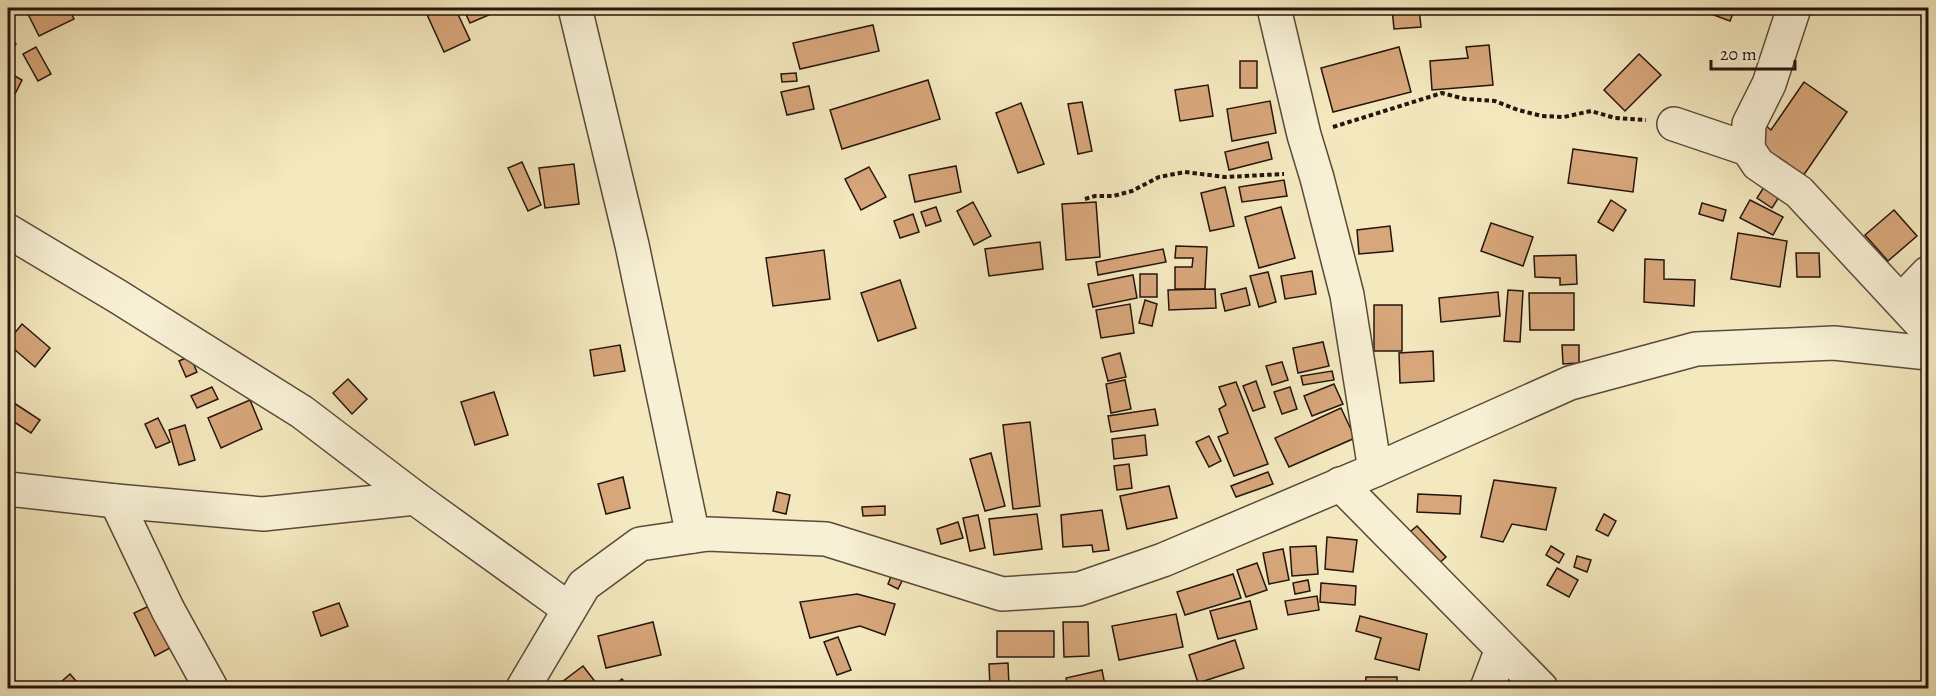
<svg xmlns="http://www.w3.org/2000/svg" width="1936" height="696" font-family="Alegreya,serif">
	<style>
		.building { fill: #d7a67a; stroke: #25150e; stroke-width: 1.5 }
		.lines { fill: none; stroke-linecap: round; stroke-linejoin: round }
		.minor-casing { stroke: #594a3a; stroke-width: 36 }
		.path { stroke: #25150e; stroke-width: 4; stroke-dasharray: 4.5 3; stroke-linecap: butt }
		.minor { stroke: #f8f0d5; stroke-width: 33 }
	</style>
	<rect width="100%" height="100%" fill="#f4e8be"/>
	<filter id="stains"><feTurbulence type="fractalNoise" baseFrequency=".00333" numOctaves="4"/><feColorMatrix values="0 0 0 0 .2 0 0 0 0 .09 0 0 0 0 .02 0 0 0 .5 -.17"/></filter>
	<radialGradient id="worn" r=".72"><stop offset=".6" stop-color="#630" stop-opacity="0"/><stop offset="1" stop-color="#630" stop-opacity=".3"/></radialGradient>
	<g class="building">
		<polygon points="25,8 68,8 74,19 39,36"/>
		<polygon points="424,8 455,8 470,40 444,52"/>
		<polygon points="463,8 505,8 470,23"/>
		<polygon points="1392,8 1419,8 1421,27 1394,29"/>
		<polygon points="1695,8 1735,8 1730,21"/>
		<polygon points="873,25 879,51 800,69 793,43"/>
		<polygon points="8,35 16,44 8,52"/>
		<polygon points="1489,45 1493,85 1432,90 1430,61 1468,58 1466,47"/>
		<polygon points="36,47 51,74 38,81 23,54"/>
		<polygon points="1399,47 1411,92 1333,112 1321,68"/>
		<polygon points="1639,54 1661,75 1625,111 1604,90"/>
		<rect x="1240" y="61" width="17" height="27"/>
		<polygon points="8,72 22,80 8,108"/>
		<polygon points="796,73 797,81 782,82 781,74"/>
		<polygon points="928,80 940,119 842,149 830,110"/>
		<polygon points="1804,82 1847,112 1801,179 1752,144 1765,125 1771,130"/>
		<polygon points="1208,85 1213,116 1180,121 1175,90"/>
		<polygon points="809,86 814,109 787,115 781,92"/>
		<polygon points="1270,101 1276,133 1232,141 1227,109"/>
		<polygon points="1082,102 1092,151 1078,154 1068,104"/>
		<polygon points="1021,103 1044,164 1018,173 996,113"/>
		<polygon points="1268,142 1272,159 1229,170 1225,152"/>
		<polygon points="1573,149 1637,158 1633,192 1568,183"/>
		<polygon points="522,162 541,205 528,211 508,168"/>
		<polygon points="574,164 579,204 545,208 539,168"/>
		<polygon points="956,166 961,192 915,202 909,175"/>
		<polygon points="869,167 886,197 861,210 845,179"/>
		<polygon points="1284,180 1287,196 1242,202 1239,187"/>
		<polygon points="1225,187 1234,226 1210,231 1201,193"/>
		<polygon points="1764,187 1779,197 1772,208 1757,198"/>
		<polygon points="1611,200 1626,210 1613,231 1598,222"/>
		<polygon points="1750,200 1783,217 1773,235 1740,218"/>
		<polygon points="973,202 991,236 974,245 957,211"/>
		<polygon points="1096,202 1100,257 1066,260 1062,204"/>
		<polygon points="1702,203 1726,210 1723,221 1699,214"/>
		<polygon points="936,207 941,221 926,226 921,212"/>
		<polygon points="1281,207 1295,258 1259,268 1245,217"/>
		<polygon points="1894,210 1917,236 1888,261 1865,235"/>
		<polygon points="913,214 919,232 900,238 894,221"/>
		<polygon points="1491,223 1533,237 1523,266 1481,251"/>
		<polygon points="1390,226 1393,251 1359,254 1357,230"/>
		<polygon points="1738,233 1787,241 1780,287 1731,279"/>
		<polygon points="1040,242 1043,269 989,276 985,249"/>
		<polygon points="1176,246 1207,247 1205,289 1175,289 1175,267 1192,267 1193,258 1175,258"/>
		<polygon points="1163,249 1166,262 1098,275 1096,262"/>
		<polygon points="824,250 830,299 773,306 766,258"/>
		<polygon points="1796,253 1819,253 1820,277 1797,277"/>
		<polygon points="1576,255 1577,284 1560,285 1560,278 1535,277 1534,256"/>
		<polygon points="1645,259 1664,260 1664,279 1695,280 1694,306 1644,302"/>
		<polygon points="1312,271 1316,294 1285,299 1281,276"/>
		<polygon points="1268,272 1276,302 1259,307 1250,276"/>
		<rect x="1140" y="274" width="17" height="23"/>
		<polygon points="1133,275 1137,298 1093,307 1088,284"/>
		<polygon points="900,280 916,328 878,341 861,293"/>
		<polygon points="1246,288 1250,305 1225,311 1221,294"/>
		<polygon points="1215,289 1216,308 1169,310 1168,290"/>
		<polygon points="1508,290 1523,291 1520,342 1504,341"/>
		<polygon points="1498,292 1500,316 1441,322 1439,298"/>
		<polygon points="1529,293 1574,293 1574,330 1530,330"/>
		<polygon points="1145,300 1157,304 1152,326 1139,323"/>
		<polygon points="1130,304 1134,333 1101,338 1096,310"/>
		<rect x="1374" y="305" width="28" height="46"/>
		<polygon points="22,324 50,348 35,367 8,344 8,341"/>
		<polygon points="1323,342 1329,366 1298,373 1293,348"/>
		<polygon points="620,345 625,371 594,376 590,350"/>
		<polygon points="1562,345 1579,345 1579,363 1563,364"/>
		<polygon points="1433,351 1434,381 1400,383 1399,353"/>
		<polygon points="1120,353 1126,377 1108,381 1102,358"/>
		<polygon points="190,356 197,372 186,377 179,361"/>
		<polygon points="1282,362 1288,380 1272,385 1266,366"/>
		<polygon points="1332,371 1334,380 1303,385 1301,376"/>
		<polygon points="348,379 367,399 352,414 333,393"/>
		<polygon points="1125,380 1131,409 1111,413 1106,384"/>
		<polygon points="1256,381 1265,407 1253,411 1243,386"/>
		<polygon points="1236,382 1268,464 1234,476 1218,437 1228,433 1219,409 1226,405 1219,387"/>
		<polygon points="1334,384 1343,404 1312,416 1304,396"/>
		<polygon points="212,387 218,399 197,408 191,396"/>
		<polygon points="1290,387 1297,409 1282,414 1274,392"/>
		<polygon points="494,392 508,435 475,445 461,402"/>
		<polygon points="250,400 262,429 221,448 208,418"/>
		<polygon points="14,403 40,420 31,433 8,418 8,413"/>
		<polygon points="1341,408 1355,438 1289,467 1275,438"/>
		<polygon points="1155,409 1158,425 1111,432 1108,416"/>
		<polygon points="158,418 170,442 156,448 145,424"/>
		<polygon points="1030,422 1040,506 1013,509 1003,425"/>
		<polygon points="185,425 195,460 179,465 169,430"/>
		<polygon points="1145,435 1147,455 1114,459 1112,439"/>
		<polygon points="1209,436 1221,461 1209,467 1196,442"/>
		<polygon points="991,453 1005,506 985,511 970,459"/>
		<polygon points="1129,464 1132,488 1117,490 1114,466"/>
		<polygon points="1268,472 1273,484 1236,497 1231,486"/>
		<polygon points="623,477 630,508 606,514 598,484"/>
		<polygon points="1494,480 1556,488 1546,530 1512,524 1503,542 1481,537"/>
		<polygon points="1169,486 1177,518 1127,529 1120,496"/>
		<polygon points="777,492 790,495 786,514 773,511"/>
		<polygon points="1418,494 1461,496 1460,514 1417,512"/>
		<polygon points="885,506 885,515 863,516 862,507"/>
		<polygon points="1102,510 1109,550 1093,552 1092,545 1063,547 1061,515"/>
		<polygon points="1037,514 1042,549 994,555 989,519"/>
		<polygon points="1604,514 1616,521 1608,536 1596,530"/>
		<polygon points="978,515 985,548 970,551 963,518"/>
		<polygon points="958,522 963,538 941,544 937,529"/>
		<polygon points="1417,526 1446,557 1434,568 1405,536"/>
		<polygon points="1327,537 1357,540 1353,572 1325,569"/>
		<polygon points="1316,546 1318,574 1292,576 1290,547"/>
		<polygon points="1551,546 1564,554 1559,563 1546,555"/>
		<polygon points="1283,549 1289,580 1269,584 1263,553"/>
		<polygon points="1577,556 1591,560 1587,572 1574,567"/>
		<polygon points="1257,563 1267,590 1246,597 1237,570"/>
		<polygon points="1557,568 1578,580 1569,597 1547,585"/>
		<polygon points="892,574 903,579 898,589 888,584"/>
		<polygon points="1233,574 1241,598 1185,615 1177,592"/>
		<polygon points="1308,580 1310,591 1295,594 1293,583"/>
		<polygon points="1321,583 1356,586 1355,605 1320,602"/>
		<polygon points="857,594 895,604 885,635 860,626 810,638 800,602"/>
		<polygon points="1317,596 1319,610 1288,615 1285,601"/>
		<polygon points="1250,601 1257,629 1218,639 1210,611"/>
		<polygon points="339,603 348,626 321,636 313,612"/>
		<polygon points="149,606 170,648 155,656 134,613"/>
		<polygon points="1176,614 1183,647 1119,660 1112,626"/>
		<polygon points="1360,616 1427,634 1419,670 1375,659 1381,638 1356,631"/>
		<polygon points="653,622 661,655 606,668 598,636"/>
		<polygon points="1063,622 1088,622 1089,656 1064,657"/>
		<rect x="997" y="631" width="57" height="26"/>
		<polygon points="838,637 851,670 837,675 824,642"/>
		<polygon points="1235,640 1244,668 1198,683 1189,655"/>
		<polygon points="1008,663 1009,686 990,687 989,664"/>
		<polygon points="583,666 600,688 554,688"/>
		<polygon points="1102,670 1105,685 1092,688 1068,688 1066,678"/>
		<polygon points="70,674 82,688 54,688"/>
		<polygon points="1366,677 1397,677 1397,688 1365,688"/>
		<polygon points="622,679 629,688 610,688"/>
	</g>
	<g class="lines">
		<g class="minor-casing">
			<g id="minor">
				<polyline points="575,8 632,245 693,536"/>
				<polyline points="1274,8 1304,135 1317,178 1347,295 1375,470"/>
				<polyline points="1794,8 1769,84 1749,124 1748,149 1758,164 1799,192 1928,331"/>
				<polyline points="1674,124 1748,149"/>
				<polyline points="8,231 117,296 302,412 415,498 569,609"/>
				<polyline points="1902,300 1928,273"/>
				<polyline points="1340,484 1541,688"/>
				<polyline points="8,489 116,501 263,514 415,498"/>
				<polyline points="116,501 168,610 211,688"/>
				<polyline points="523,688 584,585 640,544 708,534 826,539 1002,594 1079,589 1163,560 1375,470 1570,383 1696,349 1834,343 1928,353"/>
				<polyline points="1487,688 1502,649"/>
			</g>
		</g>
		<g class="path">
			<polyline points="1333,127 1442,93 1465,99 1495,101 1518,110 1542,116 1564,117 1591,111 1615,118 1646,120"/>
			<polyline points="1085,199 1095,196 1113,196 1132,191 1159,177 1185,172 1225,177 1284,174"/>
		</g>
		<use href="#minor" class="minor"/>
	</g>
	<rect width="1936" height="696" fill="none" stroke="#f4e8be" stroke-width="30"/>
	<rect x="9" y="9" width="1918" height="678" fill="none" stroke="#25150e" stroke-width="3"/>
	<rect x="15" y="15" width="1906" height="666" fill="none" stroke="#25150e" stroke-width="1.5"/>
	<path d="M1711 60v9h84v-9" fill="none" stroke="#25150e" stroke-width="3"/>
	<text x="1720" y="60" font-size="18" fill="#25150e" stroke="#f8f0d5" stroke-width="4.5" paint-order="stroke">20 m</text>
	<rect width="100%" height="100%" filter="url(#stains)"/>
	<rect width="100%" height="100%" fill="url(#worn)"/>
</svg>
